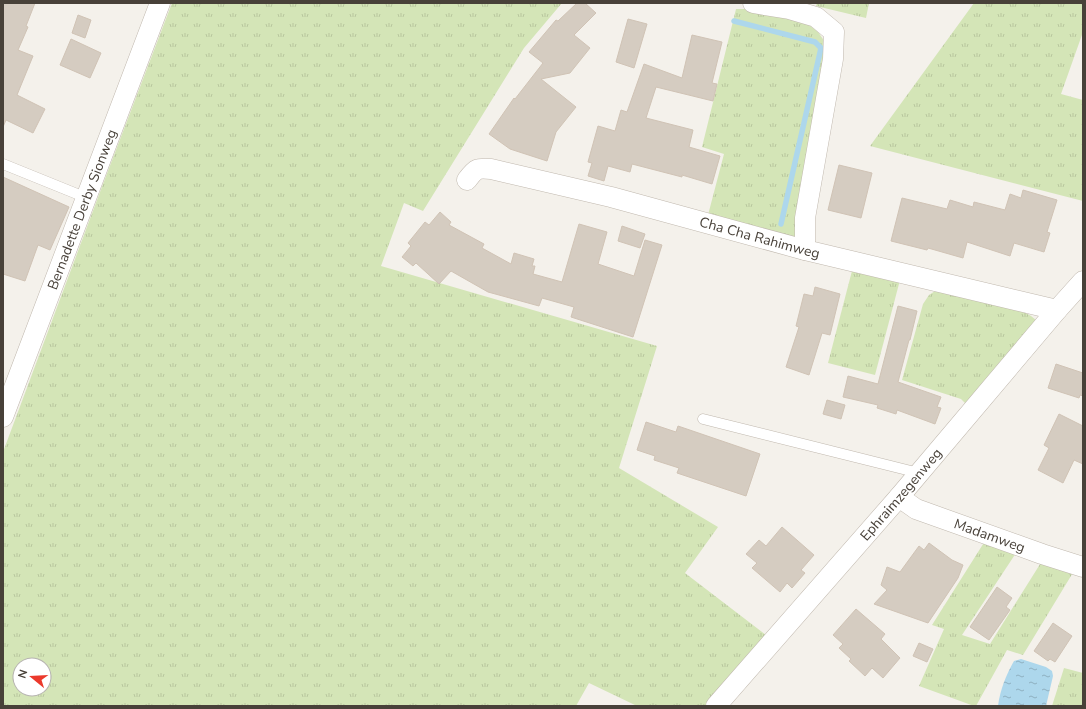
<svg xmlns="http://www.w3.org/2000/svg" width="1086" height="709" font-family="'Nunito Sans',sans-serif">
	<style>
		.grass { fill: url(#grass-tufts); fill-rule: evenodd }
		.water { fill: url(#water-ripples) }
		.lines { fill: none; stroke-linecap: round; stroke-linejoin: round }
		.stream { stroke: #add7ec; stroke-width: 5.5 }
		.building { fill: #d5ccc1; stroke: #d0c3b5 }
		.lane-casing { stroke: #c0b8ae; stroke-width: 11 }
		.street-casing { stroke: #c0b8ae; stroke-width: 21 }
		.lane { stroke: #fff; stroke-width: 10 }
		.street { stroke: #fff; stroke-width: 20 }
		.labels { text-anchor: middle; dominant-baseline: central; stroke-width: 3; stroke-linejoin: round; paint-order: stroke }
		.street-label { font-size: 14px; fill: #484139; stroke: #fff }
	</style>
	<defs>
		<pattern id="grass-tufts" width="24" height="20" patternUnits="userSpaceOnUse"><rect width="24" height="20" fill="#d4e5b7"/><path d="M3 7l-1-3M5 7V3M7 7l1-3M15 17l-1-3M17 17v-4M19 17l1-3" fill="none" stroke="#b8c69e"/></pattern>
		<pattern id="water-ripples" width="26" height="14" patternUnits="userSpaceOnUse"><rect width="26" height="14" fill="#add7ec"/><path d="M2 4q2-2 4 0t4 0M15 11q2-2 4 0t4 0" fill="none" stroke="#8fb0c0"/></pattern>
	</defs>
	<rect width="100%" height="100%" fill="#f4f1eb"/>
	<g class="grass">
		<path d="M172,3H562L524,48L423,211L404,203L381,266L657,346L619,468L718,527L685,573L766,635L705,706H637L589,683L576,706H3V452L103,184ZM20,665H44V689H20Z"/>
		<polygon points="817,3 869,3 866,18 816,6"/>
		<polygon points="974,3 1083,3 1083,32 1061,94 1083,100 1083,201 870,146"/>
		<polygon points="736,9 751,9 770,12 809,25 818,32 825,42 828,55 797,240 708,215 724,154 702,147"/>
		<polygon points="853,267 900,280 875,375 828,363"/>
		<polygon points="938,289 1024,312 1031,316 1036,320 967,405 961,399 902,380 923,304 929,295"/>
		<polygon points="985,541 1016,553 962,635 990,644 1042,561 1074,571 1023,655 1007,650 976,706 974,706 919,686 944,629 932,625"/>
		<polygon points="1064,668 1083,673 1083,706 1052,706"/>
	</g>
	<path class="water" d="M1021,659L1046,667L1052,671L1053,676L1046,706H998C1000,690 1006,675 1014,661Z"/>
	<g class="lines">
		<polyline class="stream" points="734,21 815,42 821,48 781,224"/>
	</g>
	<g class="building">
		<polygon points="3,3 35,3 26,26 28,27 18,50 33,56 17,95 45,109 33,133 6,120 3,127"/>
		<polygon points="577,3 585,3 596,13 574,35 590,48 570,73 541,79 576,107 556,132 547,161 510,149 489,134 514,98 515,99 543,63 529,52 556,20 558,21"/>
		<polygon points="78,15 91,20 85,38 72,33"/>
		<polygon points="628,19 647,24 634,68 616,62"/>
		<polygon points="692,35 722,42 712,83 717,84 713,101 656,87 646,118 693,130 689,147 720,156 712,184 682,175 682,177 632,164 630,172 608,166 604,181 588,176 592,163 588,162 598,126 615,131 621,110 627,112 644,64 682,78"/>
		<polygon points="71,39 101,53 90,78 60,65"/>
		<polygon points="839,165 872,173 861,218 828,210"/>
		<polygon points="3,177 69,207 50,250 38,245 25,281 3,274"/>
		<polygon points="1023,190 1057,200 1047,232 1050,233 1044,252 1014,243 1010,256 967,242 963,258 928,248 927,250 891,241 902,198 947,209 950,200 973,207 974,202 1005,210 1010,194 1021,198"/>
		<polygon points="440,212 451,222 449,225 484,244 482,248 511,264 514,253 534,259 532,266 535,266 533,274 562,282 579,224 607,232 598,264 634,276 645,240 662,245 633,337 571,317 574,307 542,298 539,306 488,292 451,271 439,284 416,263 413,266 402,257 411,246 408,243 425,222 429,225"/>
		<polygon points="622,226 645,234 640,248 618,241"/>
		<polygon points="815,287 840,294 830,335 822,333 809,375 786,367 799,327 796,326 804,294 813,296"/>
		<polygon points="898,306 917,311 910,340 909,340 898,382 941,397 937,407 941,408 935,424 897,410 896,414 877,408 878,405 843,397 848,376 878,384"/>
		<polygon points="1056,364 1083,373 1083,396 1080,395 1079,398 1048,388"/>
		<polygon points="827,400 845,405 841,419 823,414"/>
		<polygon points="1059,414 1083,426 1083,464 1074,460 1063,483 1038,470 1049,448 1044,445"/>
		<polygon points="646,422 676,432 678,426 760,454 746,496 677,473 679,468 654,460 655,456 637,450"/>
		<polygon points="782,527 814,555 801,570 805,573 792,588 787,583 780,592 752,568 757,563 746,554 759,540 766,546"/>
		<polygon points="929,543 952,560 963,565 958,578 928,623 874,604 887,590 881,585 887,567 900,572 919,546 924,550"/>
		<polygon points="997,587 1012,598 1006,607 1010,610 989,640 970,627"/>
		<polygon points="856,609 885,634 881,639 900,658 883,678 872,668 865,676 849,661 851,659 839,648 843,644 833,635"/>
		<polygon points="1053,623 1072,636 1055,662 1050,659 1048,661 1034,651"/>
		<polygon points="919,643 933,649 927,662 913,656"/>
	</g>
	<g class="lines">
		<g class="lane-casing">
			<g id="lane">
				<polyline points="3,164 87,198"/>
				<polyline points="703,419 919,473"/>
			</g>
		</g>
		<g class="street-casing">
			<g id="street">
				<polyline points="753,3 789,9 816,17 834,32 833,59 805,218 805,250"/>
				<path id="s1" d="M467,180C476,168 477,168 491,169L611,197L805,250L1057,310"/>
				<path id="s2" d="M3,417L160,3"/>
				<path id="s3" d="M899,497L916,509L1042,554L1083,567"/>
				<path id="s4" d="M716,706L899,497L1057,310L1083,281"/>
			</g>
		</g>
		<use href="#lane" class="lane"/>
		<use href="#street" class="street"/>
	</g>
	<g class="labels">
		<g class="street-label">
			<text stroke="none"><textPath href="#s2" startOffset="222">Bernadette Derby Sionweg</textPath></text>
			<text stroke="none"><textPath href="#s1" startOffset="306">Cha Cha Rahimweg</textPath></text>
			<text stroke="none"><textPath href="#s4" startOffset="281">Ephraimzegenweg</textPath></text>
			<text stroke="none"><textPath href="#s3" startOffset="99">Madamweg</textPath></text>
		</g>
	</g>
	<rect width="1086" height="709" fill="none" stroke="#484139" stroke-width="8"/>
	<g transform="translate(32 677) rotate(288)"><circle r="19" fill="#ffffff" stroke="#b6b3b0"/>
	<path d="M0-3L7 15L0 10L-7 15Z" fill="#eb392c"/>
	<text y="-6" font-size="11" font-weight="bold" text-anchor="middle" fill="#484139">N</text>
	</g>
</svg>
